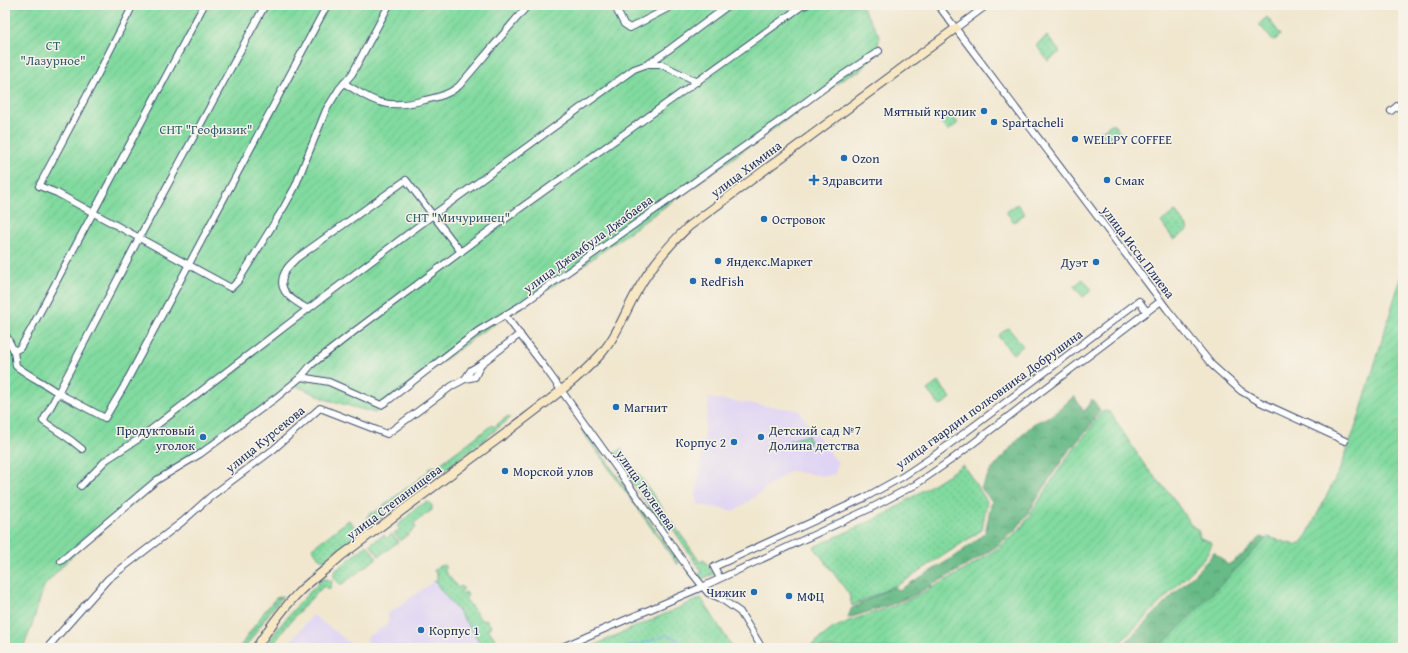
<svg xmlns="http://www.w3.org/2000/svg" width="1408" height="653" font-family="'Gentium Book Plus',serif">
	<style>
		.built { fill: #e0d4f4 }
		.grass { fill: url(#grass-dots); stroke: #4e847e }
		.forest { fill: url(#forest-crowns); stroke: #427472 }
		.garden { fill: url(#garden-furrows); stroke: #4e847e }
		.pitch { fill: #81da9f; stroke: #4e847e }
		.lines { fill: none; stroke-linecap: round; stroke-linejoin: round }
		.stream { stroke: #68a8db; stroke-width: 1.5 }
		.street-casing { stroke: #3b4b6f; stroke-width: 8 }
		.secondary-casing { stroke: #3b4b6f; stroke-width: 10 }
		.street { stroke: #fff; stroke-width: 6 }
		.secondary { stroke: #f8e7c3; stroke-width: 8 }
		.poi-dot { fill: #1f6fb2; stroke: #f7f3e8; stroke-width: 1.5 }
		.labels { text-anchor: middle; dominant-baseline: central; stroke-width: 3; stroke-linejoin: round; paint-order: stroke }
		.park-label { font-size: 13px; fill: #345a6e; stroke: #f7f3e8 }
		.poi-label { font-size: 13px; fill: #1b2f5e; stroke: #f7f3e8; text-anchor: start }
		.street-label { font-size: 13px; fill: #1b2f5e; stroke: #f7f3e8 }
	</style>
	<defs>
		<pattern id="grass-dots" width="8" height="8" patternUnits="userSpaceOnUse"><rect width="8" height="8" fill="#81da9f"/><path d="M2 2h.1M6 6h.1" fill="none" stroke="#6fbb8b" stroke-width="1.8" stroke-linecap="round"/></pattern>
		<pattern id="forest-crowns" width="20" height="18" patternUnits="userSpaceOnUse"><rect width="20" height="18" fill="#68ba86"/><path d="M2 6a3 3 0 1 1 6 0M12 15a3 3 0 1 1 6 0" fill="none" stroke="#559871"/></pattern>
		<pattern id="garden-furrows" width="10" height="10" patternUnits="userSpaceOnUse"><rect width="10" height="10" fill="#81da9f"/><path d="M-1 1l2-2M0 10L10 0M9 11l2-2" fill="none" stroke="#6fbb8b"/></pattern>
	</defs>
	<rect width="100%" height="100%" fill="#f7f3e8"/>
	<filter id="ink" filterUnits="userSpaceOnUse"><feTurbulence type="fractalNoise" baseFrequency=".025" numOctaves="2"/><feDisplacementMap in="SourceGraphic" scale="8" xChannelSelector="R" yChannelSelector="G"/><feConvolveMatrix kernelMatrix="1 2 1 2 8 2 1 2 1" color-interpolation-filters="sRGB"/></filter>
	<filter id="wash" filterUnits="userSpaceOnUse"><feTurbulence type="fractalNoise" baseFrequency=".012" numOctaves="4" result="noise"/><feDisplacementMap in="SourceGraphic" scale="16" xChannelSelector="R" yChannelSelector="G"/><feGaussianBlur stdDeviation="0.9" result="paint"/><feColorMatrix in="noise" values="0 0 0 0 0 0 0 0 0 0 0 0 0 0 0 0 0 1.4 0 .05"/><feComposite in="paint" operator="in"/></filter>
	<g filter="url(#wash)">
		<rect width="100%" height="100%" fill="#f1e7cf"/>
		<g class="built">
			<polygon points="709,398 798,410 838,463 835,474 826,476 790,471 735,511 699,505 696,496"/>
			<polygon points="434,581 459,612 484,648 367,648 371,644 366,640 370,634 373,634 389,622 388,614"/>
			<polygon points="313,615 357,648 285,648"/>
		</g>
		<g class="grass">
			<polygon points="1267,17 1281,35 1273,41 1259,24"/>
			<polygon points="1047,36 1060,52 1048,61 1036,45"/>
			<polygon points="950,113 958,123 948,131 940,121"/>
			<polygon points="1113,123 1120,133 1108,142 1100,132"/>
			<polygon points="1017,204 1025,214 1014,222 1006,212"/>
			<polygon points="1175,211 1189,229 1174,240 1161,222"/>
			<polygon points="1083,279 1092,290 1083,297 1074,286"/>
			<polygon points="1008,328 1023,346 1013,354 998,336"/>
			<polygon points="938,382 951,398 940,406 927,390"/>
			<polygon points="508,416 510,418 479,444 377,521 371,521 368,520 367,517 370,513 375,512 428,472 430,467 436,467 492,425 494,427"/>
			<polygon points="583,428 679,563 678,564 677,564 581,429"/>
			<polygon points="621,449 700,562 704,560 714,574 701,579 697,575 702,572 673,529 669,531 658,519 613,455"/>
			<polygon points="963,465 987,501 982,530 903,582 852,606 849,594 814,547 884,515"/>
			<polygon points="427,502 430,503 432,506 432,510 414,523 416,528 400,541 394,533 400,529 397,526 418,507"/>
			<polygon points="349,520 360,533 324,560 319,558 312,548"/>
			<polygon points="392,534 398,542 379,556 370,544 384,535 386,539"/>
			<polygon points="367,545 377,558 341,585 334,578 334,572"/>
			<path d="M444,565L447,568L444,570L458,588L461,586L464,589L460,591L462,594L466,592L468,596L465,598L482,621L486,619L491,626L488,629L502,648H484L460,614L434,581H437V572H434C435,567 440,566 444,565Z"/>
			<path d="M323,579H327L332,581L331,587L328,589L324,586C304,605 286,625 271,648H264C281,623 301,600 323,579Z"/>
			<polygon points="283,596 269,613 245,648 239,648 265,611 276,598"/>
			<polygon points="701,598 733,648 588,648"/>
		</g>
		<g class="forest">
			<polygon points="1074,396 1084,412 1092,399 1100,410 1087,430 1067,453 1050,478 1029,512 1017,528 997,546 964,567 916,594 890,605 848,618 851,609 894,586 899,590 956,556 985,533 992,501 981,488 990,472 1019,438 1033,424 1050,416 1060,409"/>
			<polygon points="1261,537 1276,544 1289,558 1155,648 1120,648 1209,559 1214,552 1228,565 1241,556"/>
		</g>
		<g class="garden">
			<polygon points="5,5 861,5 879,35 878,49 859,72 850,74 575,271 511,314 480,333 375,413 328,400 292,384 172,473 90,539 66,562 44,586 31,628 23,648 5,648"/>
			<polygon points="1403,270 1403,648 1159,648 1268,537 1295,545 1304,541 1341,467 1358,420"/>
			<polygon points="1106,411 1110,412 1145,466 1171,495 1191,525 1198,530 1200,538 1211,542 1212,544 1205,558 1115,648 808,648 832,629 849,621 894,606 918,595 965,570 998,548 1019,530 1031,514 1053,479 1069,455 1088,432 1101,412"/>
		</g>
		<polygon class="pitch" points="808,435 810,443 791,449 788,441"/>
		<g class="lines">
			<polyline class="stream" points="622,648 630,645 641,644 667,635 678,640 680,648"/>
		</g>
	</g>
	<g filter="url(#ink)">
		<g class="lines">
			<g class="street-casing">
				<g id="street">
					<polyline points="133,5 96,78 39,186 57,193 231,288 239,280 284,207 295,187 326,110 339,89 352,74 389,5"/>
					<polyline points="265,5 139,238 58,393 105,418 123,388 327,5"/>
					<polyline points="614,5 624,24 630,28 674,5"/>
					<polyline points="938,5 1167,309 1212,365 1241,391 1258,401 1345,441"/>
					<polyline points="956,28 987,5"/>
					<polyline points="648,64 667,51 729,5"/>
					<path d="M344,83C375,103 388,110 425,100C438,97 448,95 459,86L528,5"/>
					<polyline points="1391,111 1403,101"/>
					<path d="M308,309C292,300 274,290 286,270C288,266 293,262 297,258L406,180L461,252"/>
					<polyline points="505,315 546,369 688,568 708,593 720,598 740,612 762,648"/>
					<path d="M5,333L14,351L16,366C29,376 44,383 58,393L43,421L72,441L82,449"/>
					<polyline points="14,351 20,348 31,329 204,5"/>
					<polyline points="301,377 329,382 381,405 386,402 478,331 520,306 784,118 835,80 879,51"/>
					<polyline points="465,379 471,370 481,364"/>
					<polyline points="81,486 106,460 140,438 308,309 433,215 634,69 648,64 660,64 698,82"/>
					<polyline points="61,561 157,480 200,454 277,397 301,377 311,365 356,330 490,230 802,6 806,5"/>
					<polyline points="720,578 714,567 864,498 902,477 932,457 982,420 1139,301 1147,312"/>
					<polyline points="47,648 108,579 182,522 210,497 274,449 320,408 387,434 452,386 465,379 475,377 481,364 520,334"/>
					<polyline points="560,648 702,587 869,509 915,485 951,460 1161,301"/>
				</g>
			</g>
			<g class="secondary-casing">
				<path id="secondary" d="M256,648C269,628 284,607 301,590C314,578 328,568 341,556C396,515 451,474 506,433C537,409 573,384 599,356C616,338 624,314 636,293C649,269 668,246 688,227L956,28"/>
			</g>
			<use href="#street" class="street"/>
			<use href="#secondary" class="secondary"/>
		</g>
	</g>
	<g class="poi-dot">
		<circle cx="984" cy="111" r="4"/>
		<circle cx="994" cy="122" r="4"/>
		<circle cx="1075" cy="139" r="4"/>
		<circle cx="844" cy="158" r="4"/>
		<path d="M812 174h4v4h4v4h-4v4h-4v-4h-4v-4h4z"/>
		<circle cx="1107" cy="180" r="4"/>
		<circle cx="764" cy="219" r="4"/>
		<circle cx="718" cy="261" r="4"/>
		<circle cx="1096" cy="262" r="4"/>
		<circle cx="693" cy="281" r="4"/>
		<circle cx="616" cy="407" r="4"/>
		<circle cx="203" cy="437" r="4"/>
		<circle cx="761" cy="437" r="4"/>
		<circle cx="734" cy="442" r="4"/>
		<circle cx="505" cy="471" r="4"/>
		<circle cx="754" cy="592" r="4"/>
		<circle cx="789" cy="596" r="4"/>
		<circle cx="421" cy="630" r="4"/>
	</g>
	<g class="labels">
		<g class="park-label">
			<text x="53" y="45">СТ<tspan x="53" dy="15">"Лазурное"</tspan></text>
			<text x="206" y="129">СНТ "Геофизик"</text>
			<text x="458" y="217">СНТ "Мичуринец"</text>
		</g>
		<g class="poi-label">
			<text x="976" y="111" text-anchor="end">Мятный кролик</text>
			<text x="1002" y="122">Spartacheli</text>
			<text x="1083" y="139">WELLPY COFFEE</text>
			<text x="852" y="158">Ozon</text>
			<text x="822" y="180">Здравсити</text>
			<text x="1115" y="180">Смак</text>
			<text x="772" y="219">Островок</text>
			<text x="726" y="261">Яндекс.Маркет</text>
			<text x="1088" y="262" text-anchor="end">Дуэт</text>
			<text x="701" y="281">RedFish</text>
			<text x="624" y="407">Магнит</text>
			<text x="195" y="430" text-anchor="end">Продуктовый<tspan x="195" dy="15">уголок</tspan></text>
			<text x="769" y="430">Детский сад №7<tspan x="769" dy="15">Долина детства</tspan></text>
			<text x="726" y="442" text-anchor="end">Корпус 2</text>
			<text x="513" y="471">Морской улов</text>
			<text x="746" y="592" text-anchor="end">Чижик</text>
			<text x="797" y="596">МФЦ</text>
			<text x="429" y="630">Корпус 1</text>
		</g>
		<g class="street-label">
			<text transform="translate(746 169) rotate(-37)">улица Химина</text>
			<text transform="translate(588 244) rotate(-36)">улица Джамбула Джабаева</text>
			<text transform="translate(1138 252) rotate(53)">улица Иссы Плиева</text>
			<text transform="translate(989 399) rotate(-36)">улица гвардии полковника Добрушина</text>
			<text transform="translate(265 439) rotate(-39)">улица Курсекова</text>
			<text transform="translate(646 490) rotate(55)">улица Тюленева</text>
			<text transform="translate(394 502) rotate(-37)">улица Степанищева</text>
		</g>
	</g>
	<rect width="1408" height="653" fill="none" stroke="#f7f3e8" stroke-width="20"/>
</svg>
